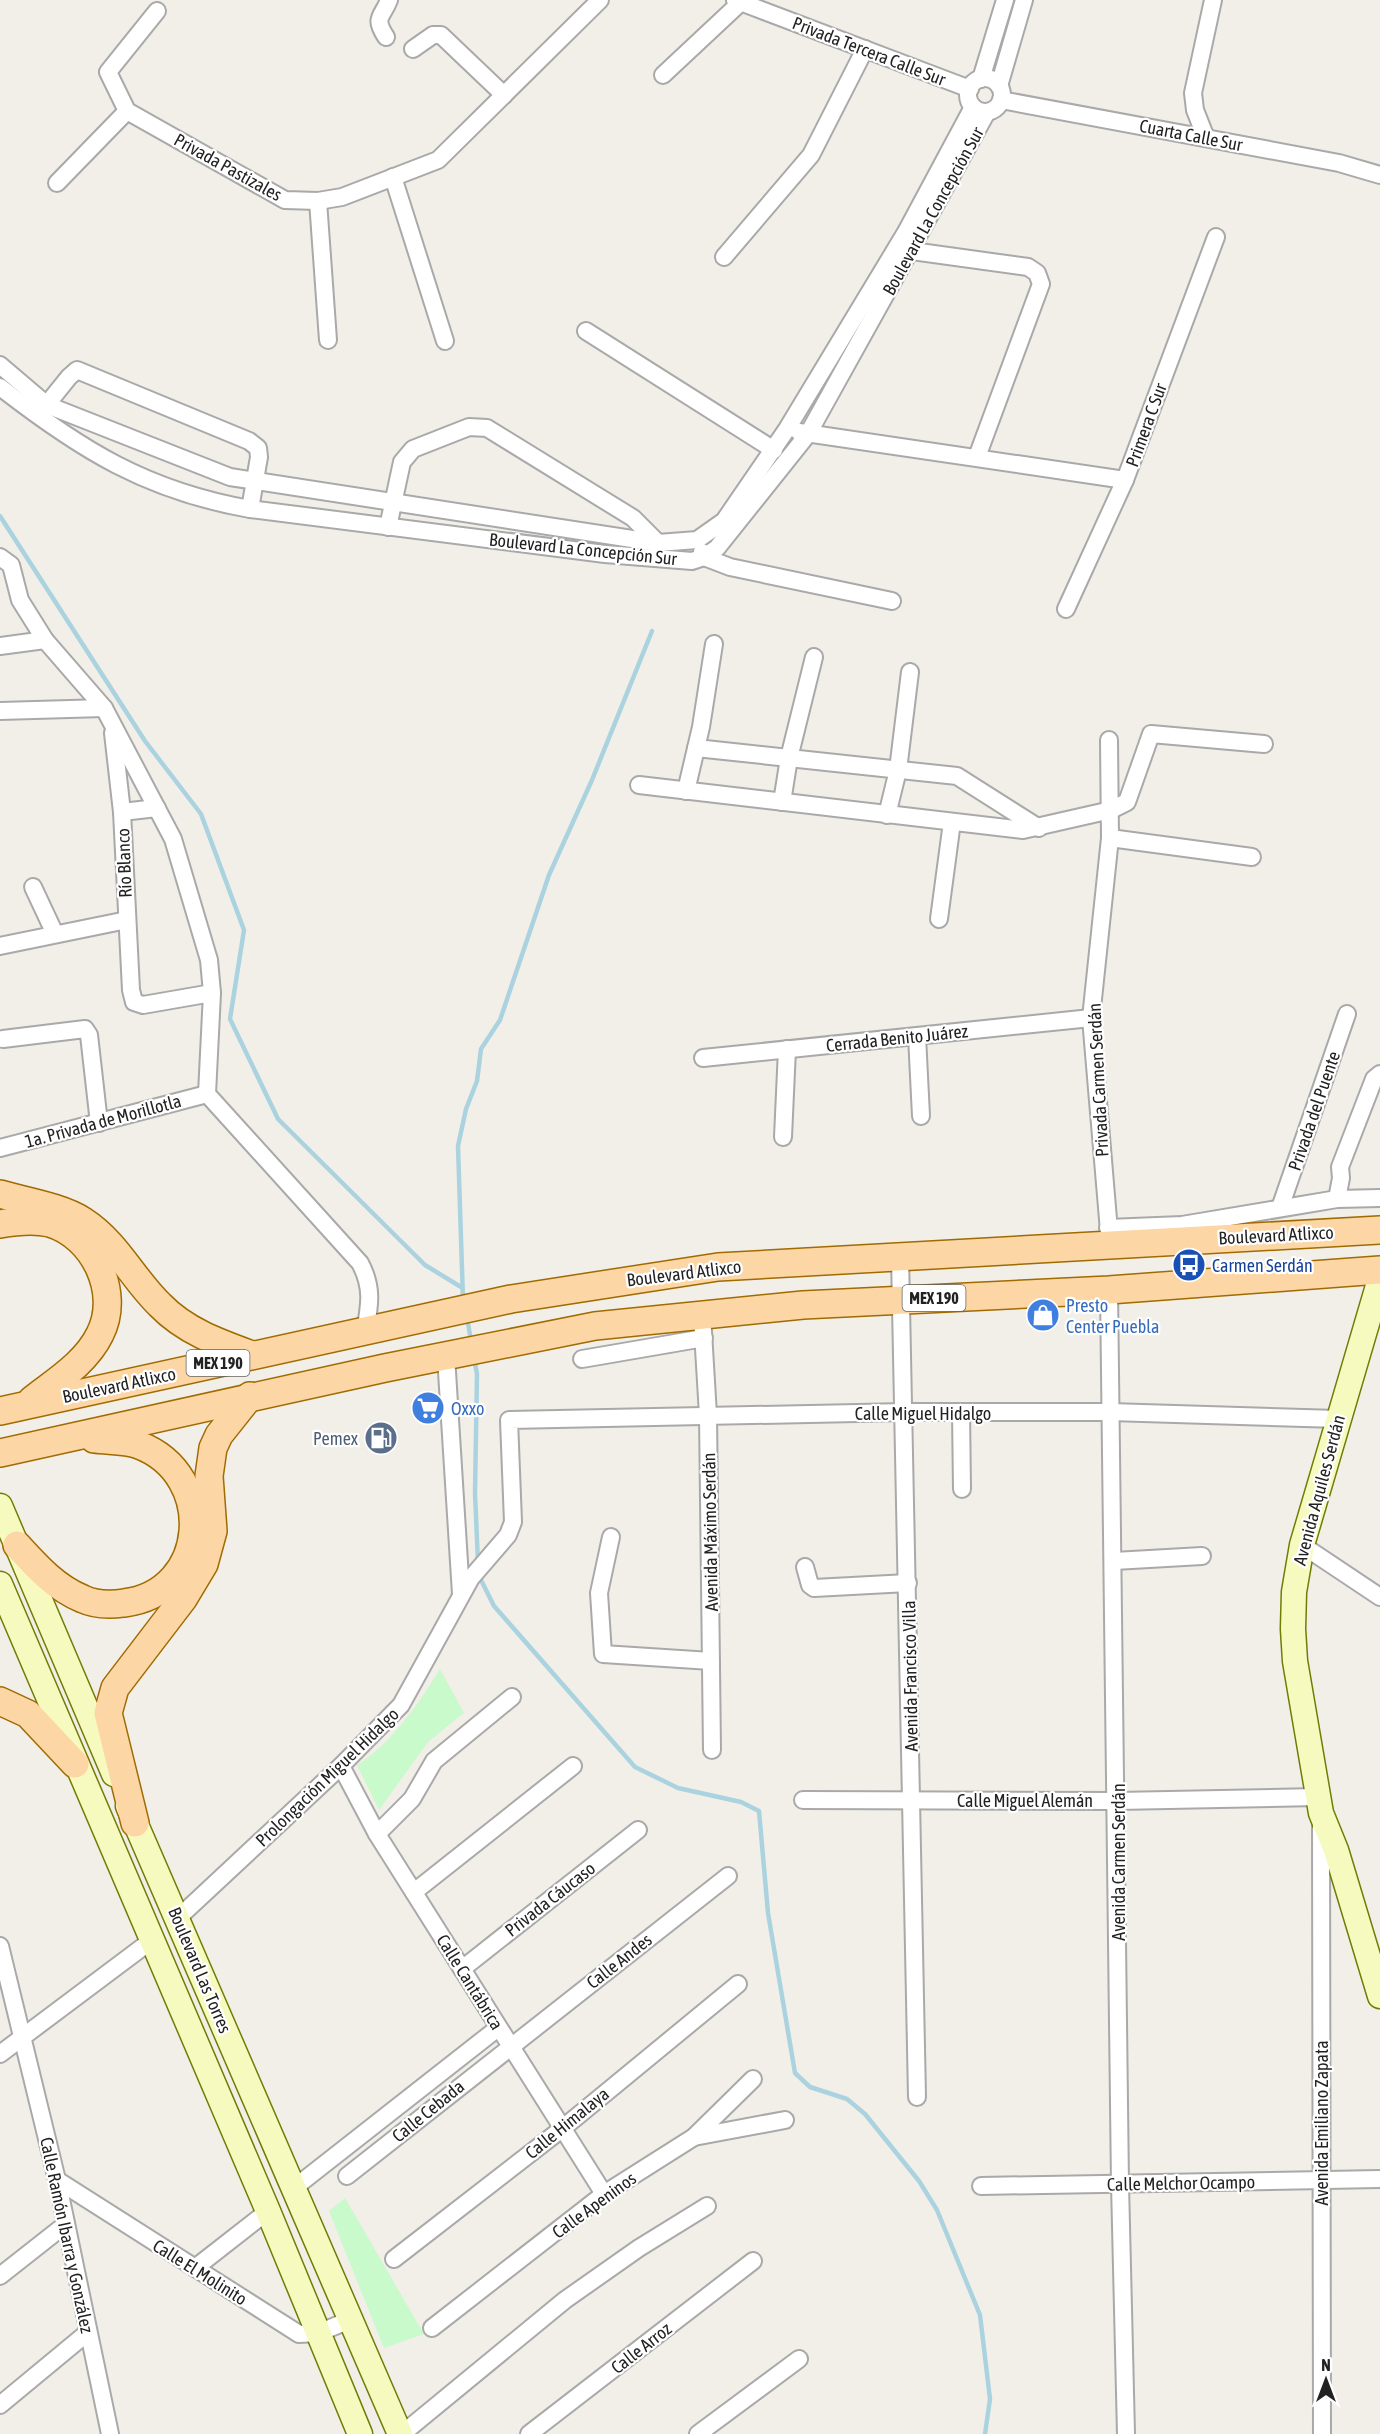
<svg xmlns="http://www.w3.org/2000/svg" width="1380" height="2434" font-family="'Asap Condensed',sans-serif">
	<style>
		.park { fill: #c8facc }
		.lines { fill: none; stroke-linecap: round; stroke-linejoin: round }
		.stream { stroke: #aad3df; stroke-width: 4.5 }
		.minor-casing { stroke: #a9a9a9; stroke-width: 20 }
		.secondary-casing { stroke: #707d05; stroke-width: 27 }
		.primary-casing { stroke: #a06b00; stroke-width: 30 }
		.minor { stroke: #fff; stroke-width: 16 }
		.secondary { stroke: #f7fabf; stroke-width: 24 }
		.primary { stroke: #fcd6a4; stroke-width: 27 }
		.labels { text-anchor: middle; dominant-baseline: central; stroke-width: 4.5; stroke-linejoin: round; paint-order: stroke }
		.shield { fill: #fff; stroke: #646464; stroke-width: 1.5 }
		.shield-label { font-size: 16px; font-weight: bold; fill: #222 }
		.street-label { font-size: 18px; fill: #222; stroke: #fff }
		.transit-label { font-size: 18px; fill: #164399; stroke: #fff; text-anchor: start }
		.shop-label { font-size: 18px; fill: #366cbe; stroke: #fff; text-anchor: start }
		.service-label { font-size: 18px; fill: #4e5e75; stroke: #fff; text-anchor: end }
	</style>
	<rect width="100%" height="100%" fill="#f2efe9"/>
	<g class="park">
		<path d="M440,1669L464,1713L428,1742L379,1810L357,1765C392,1743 419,1703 440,1669Z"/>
		<polygon points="345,2198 424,2334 384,2348 329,2211"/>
	</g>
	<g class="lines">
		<g class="stream">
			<polyline points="0,516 145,741 201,814 244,930 230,1019 278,1119 425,1265 461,1287"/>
			<polyline points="463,1300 458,1146 466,1109 477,1081 481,1049 500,1020 549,875 592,780 652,631"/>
			<polyline points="467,1317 471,1341"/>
			<polyline points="474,1358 477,1374 475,1493 478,1563"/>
			<polyline points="478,1574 494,1606 635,1767 678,1788 741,1802 759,1811 768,1913 795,2073 810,2087 847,2099 865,2114 919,2181 937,2210 980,2315 990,2399 985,2434"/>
		</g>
		<g class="minor-casing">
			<g id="minor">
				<polyline points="735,0 970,89"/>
				<polyline points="157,11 108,72 127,111 285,200 318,201 342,197 438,160 600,0"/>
				<path d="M386,37C373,17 382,18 389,0"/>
				<polyline points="413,49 433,35 441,35 504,95"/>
				<polyline points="663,75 740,3"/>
				<circle cx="985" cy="95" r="17"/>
				<polyline points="981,79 1005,0"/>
				<polyline points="999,86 1024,0"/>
				<polyline points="1001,100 1339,163 1380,175"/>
				<polyline points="1206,138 1195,110 1193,93 1213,0"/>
				<polyline points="393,177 445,341"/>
				<polyline points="57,183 127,111"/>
				<polyline points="318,201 328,340"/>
				<polyline points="912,251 1028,267 1037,273 1041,284 977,457"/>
				<polyline points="724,257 811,155 865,49"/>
				<polyline points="586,331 774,450"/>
				<polyline points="0,365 47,405 230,477 658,543 697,540 724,521 787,429 906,232 973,107"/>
				<path d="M0,387C81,450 147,491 250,509L605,554L692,561L704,557L717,548L808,434L987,112"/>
				<polyline points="40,413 69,377 77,370 249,441 258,448 259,457 250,509"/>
				<polyline points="799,432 1125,480"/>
				<polyline points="388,527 402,462 413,449 469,427 487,428 633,518 658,543"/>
				<polyline points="702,552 704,557 730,567 892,601"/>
				<path d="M0,557L11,565L20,600L45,640L104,708L173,839L209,960L212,993L207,1094L360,1263C373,1287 370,1305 365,1331"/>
				<polyline points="1066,609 1125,480 1216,237"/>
				<polyline points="0,646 45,640"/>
				<polyline points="0,711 104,708"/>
				<polyline points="113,733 122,812 131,990 134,1002 143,1005 212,993"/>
				<polyline points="1109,740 1110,838 1091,1018 1110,1243"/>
				<polyline points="696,748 957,776 1039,828"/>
				<polyline points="639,785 1023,830 1111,810 1127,802 1151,734 1264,744"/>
				<polyline points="686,791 701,727 714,644"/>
				<polyline points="782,802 789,758 814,657"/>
				<polyline points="122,812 157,808"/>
				<polyline points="887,815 898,770 910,672"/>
				<polyline points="1110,838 1252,857"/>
				<polyline points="33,887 55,934"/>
				<polyline points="939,919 952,822"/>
				<polyline points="0,946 127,920"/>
				<polyline points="917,1036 921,1116"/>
				<polyline points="3,1039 85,1029 89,1035 99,1123"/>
				<polyline points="703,1058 1091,1018"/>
				<polyline points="783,1137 787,1049"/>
				<polyline points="0,1148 207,1094"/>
				<polyline points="1337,1199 1341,1178 1340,1167 1374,1079 1380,1074"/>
				<polyline points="1280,1208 1347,1014"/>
				<polyline points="1108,1228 1182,1225 1337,1199 1380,1198"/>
				<polyline points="900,1256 917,2097"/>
				<polyline points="1109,1290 1120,2184 1126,2434"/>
				<polyline points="702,1315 708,1415 712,1750"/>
				<polyline points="446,1356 461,1594"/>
				<polyline points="582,1359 704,1338"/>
				<polyline points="961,1412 962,1489"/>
				<polyline points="611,1537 599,1593 603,1654 711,1661"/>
				<polyline points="1302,1545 1380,1597"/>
				<polyline points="1114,1561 1202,1556"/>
				<polyline points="805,1567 810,1585 814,1588 908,1583"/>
				<polyline points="341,1766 377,1834 604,2194"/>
				<polyline points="803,1800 1117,1801 1318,1797"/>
				<polyline points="1321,1823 1322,2434"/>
				<polyline points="377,1834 412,1799 434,1761 512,1697"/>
				<polyline points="414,1892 573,1766"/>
				<polyline points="178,1918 341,1766 401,1705 471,1578 508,1535 513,1522 509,1420 905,1412 1110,1412 1338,1419"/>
				<polyline points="0,1946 57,2180 110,2434"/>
				<polyline points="462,1969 638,1830"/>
				<polyline points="0,2054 152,1940"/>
				<polyline points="694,2137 785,2120"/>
				<polyline points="347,2176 728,1876"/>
				<polyline points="57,2180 299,2334 318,2333 350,2320"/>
				<polyline points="981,2186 1380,2179"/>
				<polyline points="294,2188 498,2028"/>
				<polyline points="394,2259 563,2128 738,1984"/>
				<polyline points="195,2268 268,2211"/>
				<polyline points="0,2276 66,2224"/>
				<polyline points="432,2328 604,2194 694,2137 753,2079"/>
				<polyline points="0,2405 87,2333"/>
				<polyline points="402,2434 565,2300 639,2248 707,2206"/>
				<polyline points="529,2434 753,2261"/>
				<polyline points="698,2434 799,2359"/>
			</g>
		</g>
		<g class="secondary-casing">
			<g id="secondary">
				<polyline points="1380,1279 1302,1545 1294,1592 1293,1629 1295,1661 1321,1813 1336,1850 1380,1996"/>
				<polyline points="0,1506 114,1774"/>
				<polyline points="0,1584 268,2211 360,2434"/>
				<polyline points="128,1806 400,2434"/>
			</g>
		</g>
		<g class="primary-casing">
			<g id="primary">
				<path d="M0,1194C24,1201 62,1207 83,1221C117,1243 132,1278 160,1305C185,1331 219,1343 252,1355"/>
				<path d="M0,1224C17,1221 33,1219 50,1223C94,1236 121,1293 100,1334C86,1363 56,1381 32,1400"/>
				<polyline points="0,1411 511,1299 718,1267 1380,1230"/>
				<polyline points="0,1453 385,1368 595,1326 803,1305 1109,1290 1380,1270"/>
				<path d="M17,1545C37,1567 56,1588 83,1599C96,1605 110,1605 124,1603C209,1593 218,1475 139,1445C126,1440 108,1441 94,1439"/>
				<polyline points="0,1701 28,1714 75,1764"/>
				<polyline points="135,1823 108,1713 115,1688 183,1599 204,1564 213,1531 209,1476 213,1448 219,1435 250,1396"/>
			</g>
		</g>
		<use href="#minor" class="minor"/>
		<use href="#secondary" class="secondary"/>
		<use href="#primary" class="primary"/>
	</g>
	<defs>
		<g id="bus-disc" transform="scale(1.725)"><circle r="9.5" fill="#1a4fb4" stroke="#fff"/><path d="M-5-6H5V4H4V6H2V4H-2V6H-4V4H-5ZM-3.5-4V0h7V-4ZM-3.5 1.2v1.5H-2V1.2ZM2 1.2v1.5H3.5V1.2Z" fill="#fff"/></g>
		<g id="shop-disc" transform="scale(1.725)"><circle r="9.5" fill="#3f7fe0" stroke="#fff"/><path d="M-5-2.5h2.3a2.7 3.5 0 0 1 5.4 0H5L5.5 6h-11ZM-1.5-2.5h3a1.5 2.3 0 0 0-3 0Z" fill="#fff"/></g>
		<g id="supermarket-disc" transform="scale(1.725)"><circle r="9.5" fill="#3f7fe0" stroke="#fff"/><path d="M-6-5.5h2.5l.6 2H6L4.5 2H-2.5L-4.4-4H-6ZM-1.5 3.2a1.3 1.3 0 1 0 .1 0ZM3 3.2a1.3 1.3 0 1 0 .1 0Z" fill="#fff"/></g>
		<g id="fuel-disc" transform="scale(1.725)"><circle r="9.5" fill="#5c6f8a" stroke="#fff"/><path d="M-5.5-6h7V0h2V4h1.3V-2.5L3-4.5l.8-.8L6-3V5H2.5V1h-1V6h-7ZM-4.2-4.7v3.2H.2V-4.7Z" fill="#fff"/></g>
	</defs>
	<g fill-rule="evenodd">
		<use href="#bus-disc" x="1189" y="1265"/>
		<use href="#shop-disc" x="1043" y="1315"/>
		<use href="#supermarket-disc" x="428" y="1408"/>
		<use href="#fuel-disc" x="381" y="1438"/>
	</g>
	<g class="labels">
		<g class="shield">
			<rect x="902.5" y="1285" width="63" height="26" rx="4.5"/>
			<rect x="186.5" y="1350" width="63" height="26" rx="4.5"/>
		</g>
		<g class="shield-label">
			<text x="934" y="1298">MEX 190</text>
			<text x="218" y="1363">MEX 190</text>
		</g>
		<g class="street-label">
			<text transform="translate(869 51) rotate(21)">Privada Tercera Calle Sur</text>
			<text transform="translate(1191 135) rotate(11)">Cuarta Calle Sur</text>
			<text transform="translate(228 167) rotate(29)">Privada Pastizales</text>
			<text transform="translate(933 211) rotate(-61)">Boulevard La Concepción Sur</text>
			<text transform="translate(1146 425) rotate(-70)">Primera C Sur</text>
			<text transform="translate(583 549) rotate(6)">Boulevard La Concepción Sur</text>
			<text transform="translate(124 863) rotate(-92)">Río Blanco</text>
			<text transform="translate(897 1038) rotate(-6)">Cerrada Benito Juárez</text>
			<text transform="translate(1098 1080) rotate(-93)">Privada Carmen Serdán</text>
			<text transform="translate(1314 1111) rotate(-71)">Privada del Puente</text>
			<text transform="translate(103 1121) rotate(-15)">1a. Privada de Morillotla</text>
			<text transform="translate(1276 1235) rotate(-3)">Boulevard Atlixco</text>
			<text transform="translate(684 1273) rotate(-7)">Boulevard Atlixco</text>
			<text transform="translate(119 1385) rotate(-12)">Boulevard Atlixco</text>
			<text x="923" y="1413">Calle Miguel Hidalgo</text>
			<text transform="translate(1319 1490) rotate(-75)">Avenida Aquiles Serdán</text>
			<text transform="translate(710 1532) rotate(-91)">Avenida Máximo Serdán</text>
			<text transform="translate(910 1676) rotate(-91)">Avenida Francisco Villa</text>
			<text transform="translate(327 1777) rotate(-44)">Prolongación Miguel Hidalgo</text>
			<text x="1025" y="1800">Calle Miguel Alemán</text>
			<text transform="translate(1118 1862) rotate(-90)">Avenida Carmen Serdán</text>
			<text transform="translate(550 1899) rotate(-38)">Privada Cáucaso</text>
			<text transform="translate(619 1961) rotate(-38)">Calle Andes</text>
			<text transform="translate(200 1970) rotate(67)">Boulevard Las Torres</text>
			<text transform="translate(470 1982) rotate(58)">Calle Cantábrica</text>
			<text transform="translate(428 2111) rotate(-39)">Calle Cebada</text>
			<text transform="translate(567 2123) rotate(-39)">Calle Himalaya</text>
			<text transform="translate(1321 2123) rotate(-90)">Avenida Emiliano Zapata</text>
			<text transform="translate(1181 2183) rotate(-1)">Calle Melchor Ocampo</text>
			<text transform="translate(594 2205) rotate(-36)">Calle Apeninos</text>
			<text transform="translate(67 2235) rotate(78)">Calle Ramón Ibarra y González</text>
			<text transform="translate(200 2272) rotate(32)">Calle El Molinito</text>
			<text transform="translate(641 2348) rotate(-38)">Calle Arroz</text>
		</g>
		<g class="transit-label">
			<text x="1212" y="1265">Carmen Serdán</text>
		</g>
		<g class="shop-label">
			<text x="1066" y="1305">Presto<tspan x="1066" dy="21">Center Puebla</tspan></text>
			<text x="451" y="1408">Oxxo</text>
		</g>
		<g class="service-label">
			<text x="358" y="1438">Pemex</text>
		</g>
	</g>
	<g transform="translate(1326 2380)" stroke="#ffffff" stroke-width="4.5" paint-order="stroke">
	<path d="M0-4.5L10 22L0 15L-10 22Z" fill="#222222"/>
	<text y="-9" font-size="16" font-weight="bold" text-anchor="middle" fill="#222222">N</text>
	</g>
</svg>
